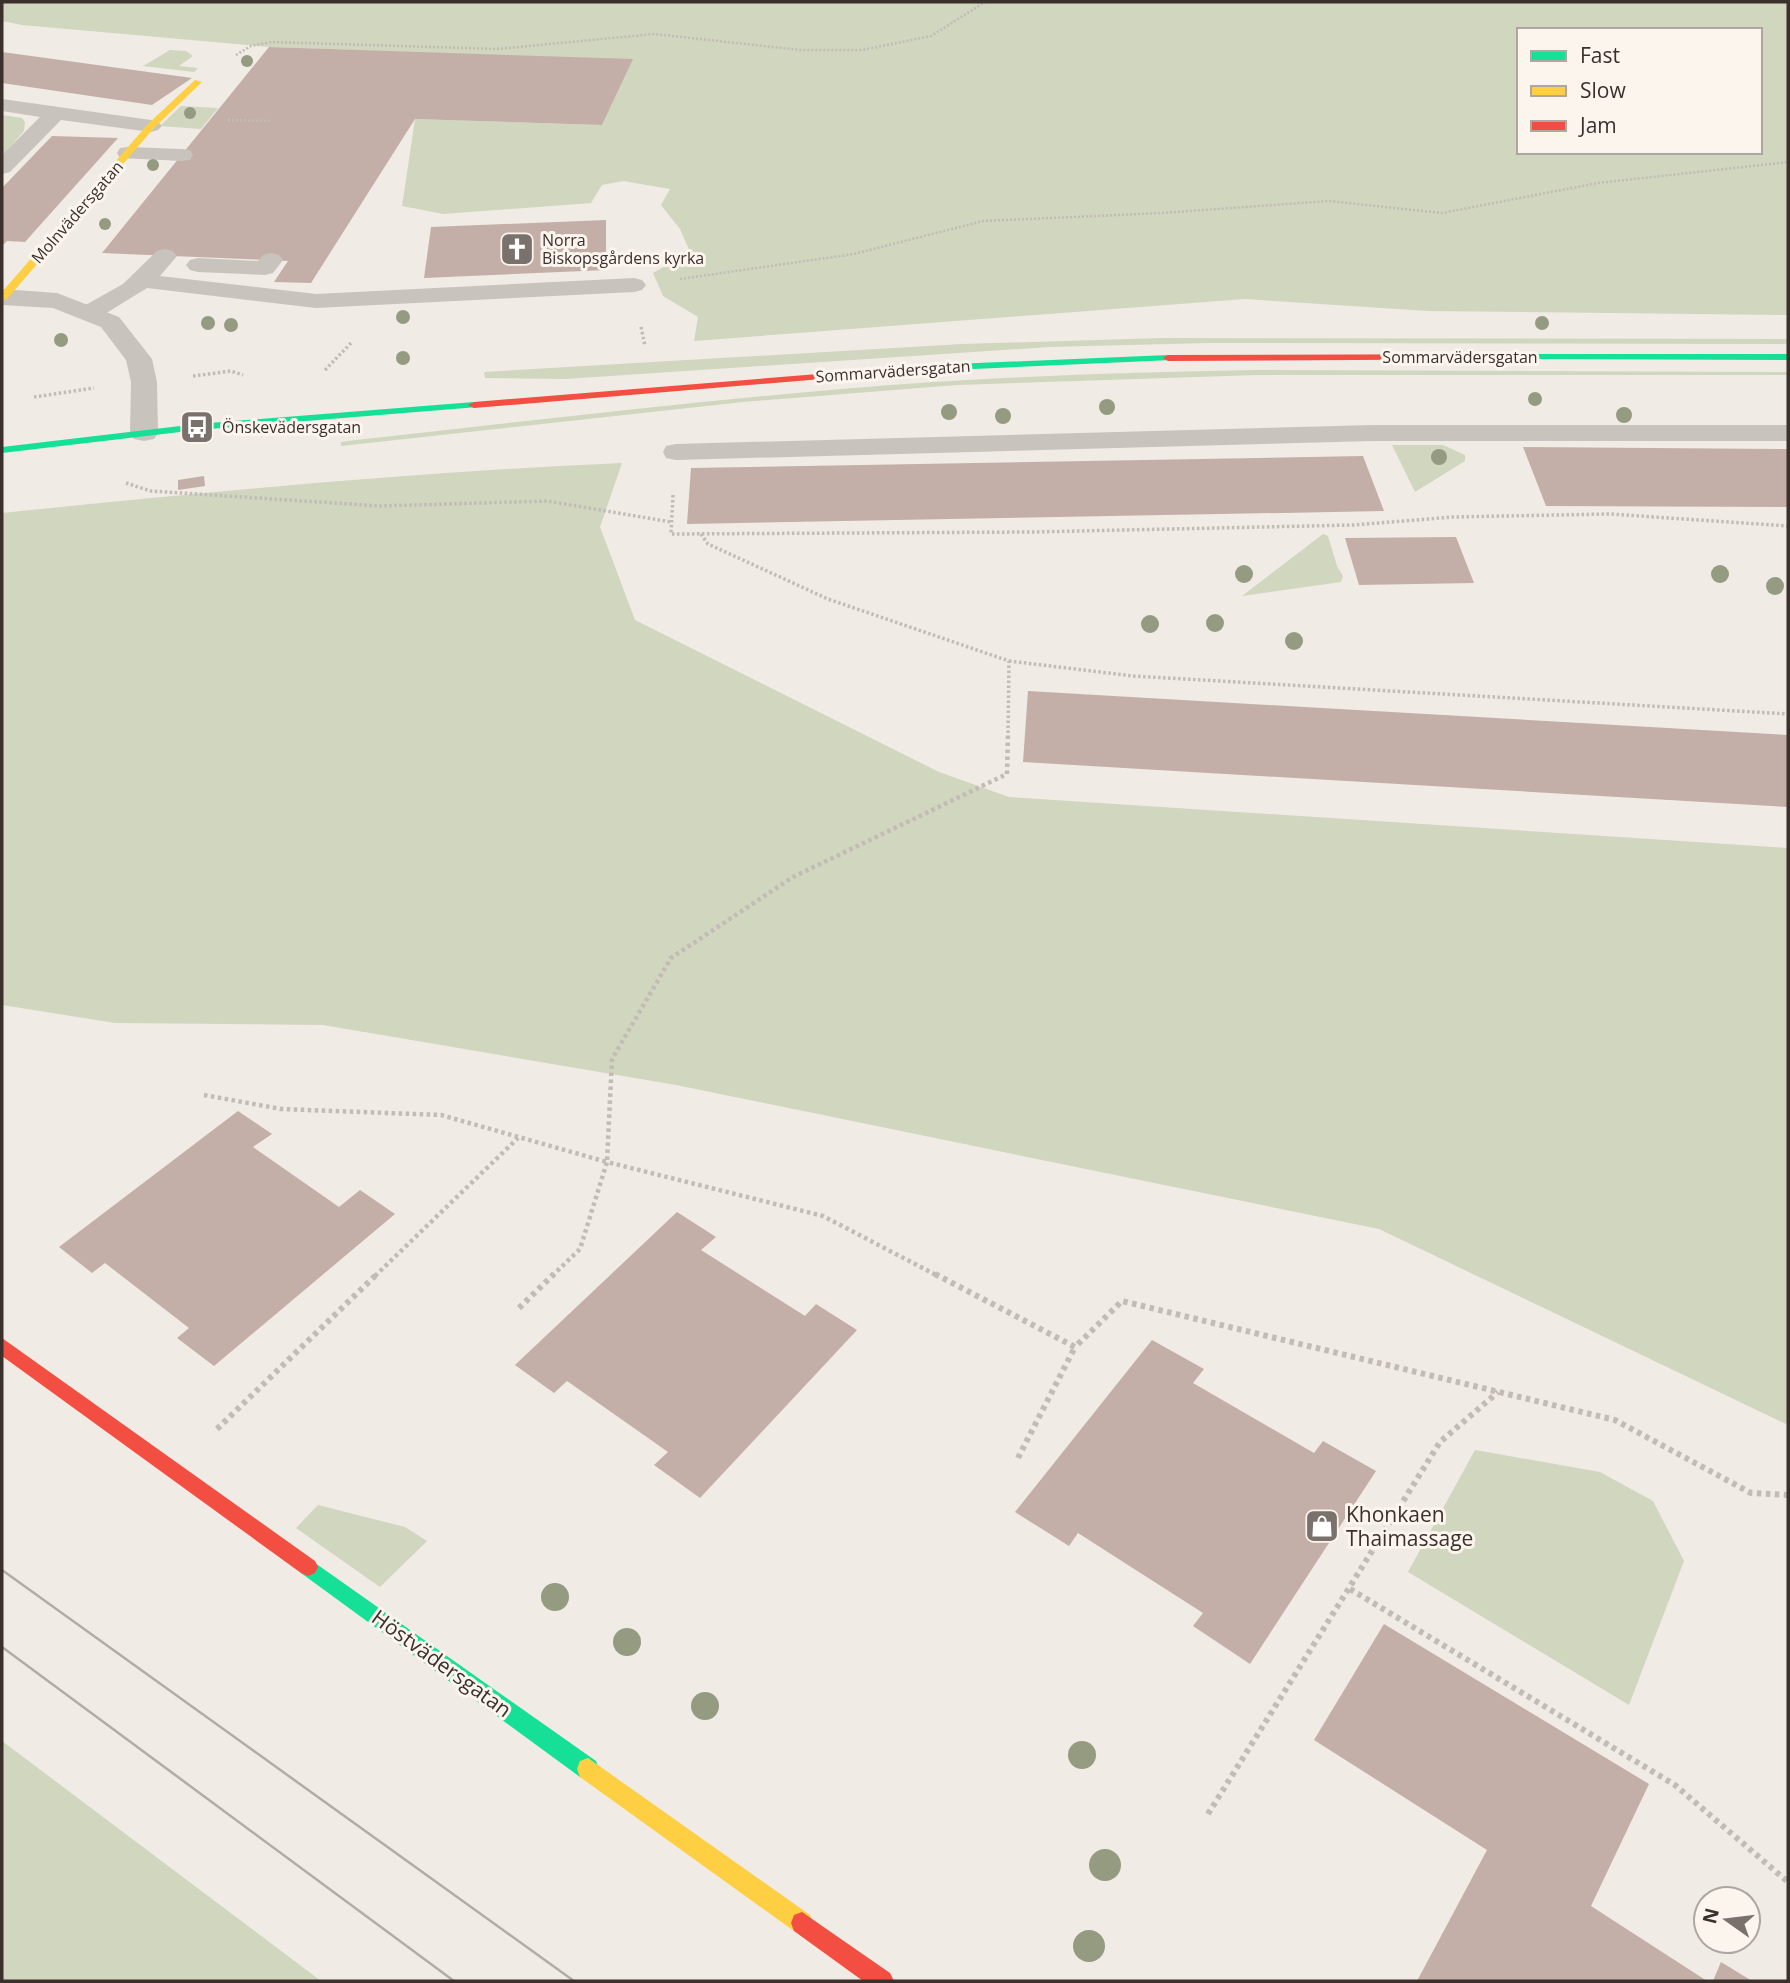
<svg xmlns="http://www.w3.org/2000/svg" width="1790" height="1983" font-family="'Open Sans',sans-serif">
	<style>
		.green { fill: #d1d6bf; fill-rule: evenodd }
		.building { fill: #c3afa7 }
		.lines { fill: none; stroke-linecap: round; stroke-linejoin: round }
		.path-far3 { stroke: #c2bbb6; stroke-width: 2.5; stroke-dasharray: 2 2; stroke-linecap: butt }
		.path-far2 { stroke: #c2bbb6; stroke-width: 3.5; stroke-dasharray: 2.5 2.5; stroke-linecap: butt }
		.path-far1 { stroke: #c2bbb6; stroke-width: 4.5; stroke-dasharray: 3.5 3.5; stroke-linecap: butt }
		.path { stroke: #c2bbb6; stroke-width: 6; stroke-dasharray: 4.5 4.5; stroke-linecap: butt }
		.lane { fill: #c9c3be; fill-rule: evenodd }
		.street { fill: #c9c3be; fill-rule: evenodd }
		.fast { fill: #16e098; fill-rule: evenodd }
		.slow { fill: #ffcf43; fill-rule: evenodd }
		.jam { fill: #f24e42; fill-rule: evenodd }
		.tram { stroke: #b1aca8; stroke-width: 2.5 }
		.tree { fill: #959b80 }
		.labels { text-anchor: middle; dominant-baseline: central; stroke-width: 6; stroke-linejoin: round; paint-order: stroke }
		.far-street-label { font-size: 16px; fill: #3b302b; stroke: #fbf5ee }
		.far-poi-label { font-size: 16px; fill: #3b302b; stroke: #fbf5ee; text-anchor: start }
		.near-poi-label { font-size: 21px; fill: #3b302b; stroke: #fbf5ee; text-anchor: start }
		.near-street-label { font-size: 21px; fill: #3b302b; stroke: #fbf5ee }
	</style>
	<rect width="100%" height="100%" fill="#f0ebe5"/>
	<g class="green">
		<path d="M2,2H1788V315L1428,311L1245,299L694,341L698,317L663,296L653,273L690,252L680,229L661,205L670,189L623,181L602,185L591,203L443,214L402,206L415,119L602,125L632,60L269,47L22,25L2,21ZM1519,30H1760V152H1519Z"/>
		<polygon points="170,50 186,51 193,56 179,66 198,68 194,72 143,66"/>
		<polygon points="181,106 218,108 201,129 160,126"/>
		<polygon points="2,115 22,118 25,122 24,131 2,156"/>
		<polygon points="1162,338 1788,339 1788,344 1209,343 1049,347 565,379 485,378 484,372 962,344"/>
		<path d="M1257,370L1788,372V375H1257L957,385L743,402L341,446V442L356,440C548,419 741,395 934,382C1042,375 1149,372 1257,370Z"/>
		<polygon points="1392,445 1443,445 1465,455 1465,461 1415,492"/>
		<path d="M622,463L600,527L635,620L939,772L1009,797L1788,848V1425L1379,1229L676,1085L323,1025L115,1023L2,1005V513C208,492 414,472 622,463Z"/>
		<polygon points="1323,534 1328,536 1337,566 1343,576 1341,582 1242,596"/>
		<polygon points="1475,1450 1600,1472 1653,1501 1684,1561 1629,1705 1408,1572"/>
		<polygon points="318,1505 405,1527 427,1541 380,1587 296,1528"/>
		<polygon points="2,1741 321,1981 2,1981"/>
	</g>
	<g class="building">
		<polygon points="269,47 633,59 602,125 415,119 311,283 274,282 288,261 102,253"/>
		<polygon points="2,52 192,78 152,105 2,83"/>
		<polygon points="52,136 118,138 25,242 7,241 2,246 2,188"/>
		<polygon points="606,220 606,270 424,278 431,227"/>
		<polygon points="1523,447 1788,449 1788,507 1546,506"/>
		<polygon points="1363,456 1384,511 687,524 691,468"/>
		<polygon points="204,476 205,486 178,490 178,480"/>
		<polygon points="1456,537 1474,583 1359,585 1345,538"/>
		<polygon points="1028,691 1788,735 1788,807 1023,762"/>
		<polygon points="238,1111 272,1134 253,1147 339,1207 360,1190 395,1214 214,1366 177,1338 189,1328 105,1263 92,1273 59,1247"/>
		<polygon points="677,1212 716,1237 701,1250 805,1316 816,1304 857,1330 700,1498 654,1465 668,1452 567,1381 554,1393 515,1365"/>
		<polygon points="1152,1340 1204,1369 1193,1383 1314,1453 1323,1441 1376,1471 1250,1664 1193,1626 1203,1613 1078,1533 1069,1546 1015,1512"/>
		<polygon points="1384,1624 1649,1784 1591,1906 1707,1981 1417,1981 1487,1850 1314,1740"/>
		<polygon points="1721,1962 1752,1981 1713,1981"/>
	</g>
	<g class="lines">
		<g class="path-far3">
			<polyline points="236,55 251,46 271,42 497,49 654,34 800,50 862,50 931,36 985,2"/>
			<polyline points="228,120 271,121"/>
			<polyline points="680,279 854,254 983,221 1161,213 1329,201 1442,213 1598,183 1788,162"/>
		</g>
		<g class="path-far2">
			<polyline points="641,327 645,346"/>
			<polyline points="325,370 351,343"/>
			<polyline points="193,376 231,371 243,375"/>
			<polyline points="34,397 94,388"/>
			<polyline points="126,483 151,491 380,506 547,501 671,522"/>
			<polyline points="673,495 671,534 1032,532 1354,525 1453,517 1610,514 1788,526"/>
			<polyline points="701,534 708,544 828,599 1009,661 1008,734"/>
			<polyline points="1009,661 1133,676 1788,714"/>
		</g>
		<g class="path-far1">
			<polyline points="204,1095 281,1109 441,1115 607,1162 612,1059 671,958 793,877 1007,774 1008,732"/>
			<polyline points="375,1276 518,1138"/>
			<polyline points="552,1276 580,1249 607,1162 823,1216 938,1276"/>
		</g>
		<g class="path">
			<polyline points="935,1274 1075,1347 1122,1301 1615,1420 1751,1493 1788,1495"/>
			<polyline points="519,1308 554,1274"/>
			<polyline points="217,1429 377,1274"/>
			<polyline points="1018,1458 1075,1347"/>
			<polyline points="1350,1589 1675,1785 1788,1882"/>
			<polyline points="1208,1814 1440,1442 1498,1392"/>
		</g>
		<g class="lane">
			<polygon points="2,99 151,120 158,122 162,126 158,130 151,132 61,120 10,172 2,174 2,155 40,117 2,111"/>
			<polygon points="128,147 182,149 190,150 193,155 190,160 182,161 120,158 117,153 120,148"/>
			<polygon points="165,249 173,251 177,256 160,276 316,294 634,278 642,280 646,285 642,290 634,292 316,308 147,288 100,317 91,319 82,317 79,312 82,307 123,284 157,251"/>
			<polygon points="271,253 279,255 283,260 273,273 265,275 198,272 190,270 186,265 190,260 198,258 258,261 263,255"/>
			<polygon points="1373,425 1788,425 1788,441 1373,441 676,460 666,458 663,452 666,446 676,444"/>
		</g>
		<polygon class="street" points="2,289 57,293 119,317 152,359 157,382 158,433 154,439 144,441 134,439 130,433 131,382 126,360 101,327 53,308 2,305"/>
		<g class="fast">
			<polygon points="1534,354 1788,354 1788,360 1530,359 1530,355"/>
			<polygon points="1168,355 1173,358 1172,360 930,371 818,380 813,377 818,374 930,365"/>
			<polygon points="474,402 478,403 478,407 197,430 2,453 2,447 197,424"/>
			<polygon points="308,1558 596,1761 599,1769 596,1777 588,1780 580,1777 301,1573 298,1567 301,1561"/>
		</g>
		<g class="slow">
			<polygon points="195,80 202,82 154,128 7,299 2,300 2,292 148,124"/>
			<polygon points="588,1758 810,1915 813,1923 810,1931 802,1934 794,1931 580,1777 577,1769 580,1761"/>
		</g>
		<g class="jam">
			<polygon points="1534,354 1538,355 1538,359 1168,361 1163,358 1168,355"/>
			<polygon points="818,374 823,377 822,379 474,408 468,405 474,402"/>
			<polygon points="2,1338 315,1561 318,1567 315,1573 308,1576 301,1573 2,1356"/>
			<polygon points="802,1912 890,1973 894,1981 863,1981 794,1931 791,1923 794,1915"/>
		</g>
		<g class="tram">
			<polyline points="2,1570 574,1981"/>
			<polyline points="2,1647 454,1981"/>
		</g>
	</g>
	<g class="tree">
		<circle cx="247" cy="61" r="6"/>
		<circle cx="190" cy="113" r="6"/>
		<circle cx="153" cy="165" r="6"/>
		<circle cx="105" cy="224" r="6"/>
		<circle cx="403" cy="317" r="7"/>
		<circle cx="208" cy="323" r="7"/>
		<circle cx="1542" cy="323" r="7"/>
		<circle cx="231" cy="325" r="7"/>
		<circle cx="61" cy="340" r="7"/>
		<circle cx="403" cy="358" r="7"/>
		<circle cx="1535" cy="399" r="7"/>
		<circle cx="1107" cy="407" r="8"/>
		<circle cx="949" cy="412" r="8"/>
		<circle cx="1624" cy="415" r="8"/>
		<circle cx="1003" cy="416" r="8"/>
		<circle cx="1439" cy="457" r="8"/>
		<circle cx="1244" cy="574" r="9"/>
		<circle cx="1720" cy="574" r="9"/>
		<circle cx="1775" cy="586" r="9"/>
		<circle cx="1215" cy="623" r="9"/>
		<circle cx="1150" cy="624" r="9"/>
		<circle cx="1294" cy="641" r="9"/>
		<circle cx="555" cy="1597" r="14"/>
		<circle cx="627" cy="1642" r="14"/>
		<circle cx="705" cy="1706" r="14"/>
		<circle cx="1082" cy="1755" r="14"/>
		<circle cx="1105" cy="1865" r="16"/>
		<circle cx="1089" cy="1946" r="16"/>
	</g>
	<defs>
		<g id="church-square" transform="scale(1.75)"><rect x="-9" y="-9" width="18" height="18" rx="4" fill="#7a716c" stroke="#fbf5ee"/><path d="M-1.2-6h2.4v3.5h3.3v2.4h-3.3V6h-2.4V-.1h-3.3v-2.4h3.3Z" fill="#fff"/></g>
		<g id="bus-square" transform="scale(1.75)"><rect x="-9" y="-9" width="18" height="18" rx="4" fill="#7a716c" stroke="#fbf5ee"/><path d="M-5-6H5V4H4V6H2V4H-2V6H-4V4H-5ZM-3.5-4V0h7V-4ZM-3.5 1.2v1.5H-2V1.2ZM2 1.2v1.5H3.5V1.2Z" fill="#fff"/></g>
		<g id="shop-square" transform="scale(1.75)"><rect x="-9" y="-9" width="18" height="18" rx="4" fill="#7a716c" stroke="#fbf5ee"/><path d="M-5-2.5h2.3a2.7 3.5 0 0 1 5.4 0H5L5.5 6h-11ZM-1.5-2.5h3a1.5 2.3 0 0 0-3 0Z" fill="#fff"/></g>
	</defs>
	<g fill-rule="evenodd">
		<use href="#church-square" x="517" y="249"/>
		<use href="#bus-square" x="197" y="427"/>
		<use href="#shop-square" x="1322" y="1526"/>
	</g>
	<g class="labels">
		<g class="far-street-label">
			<text transform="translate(77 212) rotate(-49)">Molnvädersgatan</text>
			<text x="1460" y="357">Sommarvädersgatan</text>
			<text transform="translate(893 371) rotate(-4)">Sommarvädersgatan</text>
		</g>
		<g class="far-poi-label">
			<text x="542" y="240">Norra<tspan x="542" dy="18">Biskopsgårdens kyrka</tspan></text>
			<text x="222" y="427">Önskevädersgatan</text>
		</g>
		<g class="near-poi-label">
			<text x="1346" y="1514">Khonkaen<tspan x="1346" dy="24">Thaimassage</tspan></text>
		</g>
		<g class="near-street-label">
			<text transform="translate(442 1663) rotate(36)">Höstvädersgatan</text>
		</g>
	</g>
	<rect width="1790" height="1983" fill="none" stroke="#3b302b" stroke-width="7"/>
	<rect x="1517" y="28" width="245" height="126" fill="#fbf5ee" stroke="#aea6a0" stroke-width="2"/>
	<rect x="1531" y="51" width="35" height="10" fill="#16e098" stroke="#aea6a0" stroke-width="2"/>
	<text x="1580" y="63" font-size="21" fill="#3b302b">Fast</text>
	<rect x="1531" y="86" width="35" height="10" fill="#ffcf43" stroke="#aea6a0" stroke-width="2"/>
	<text x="1580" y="98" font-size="21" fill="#3b302b">Slow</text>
	<rect x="1531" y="121" width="35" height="10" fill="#f24e42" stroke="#aea6a0" stroke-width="2"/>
	<text x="1580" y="133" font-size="21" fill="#3b302b">Jam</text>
	<g transform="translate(1727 1920) rotate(284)"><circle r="33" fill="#fbf5ee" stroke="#aea6a0" stroke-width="2"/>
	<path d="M0-5L12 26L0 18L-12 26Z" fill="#7a716c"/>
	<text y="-10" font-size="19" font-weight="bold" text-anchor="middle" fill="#3b302b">N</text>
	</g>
</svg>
